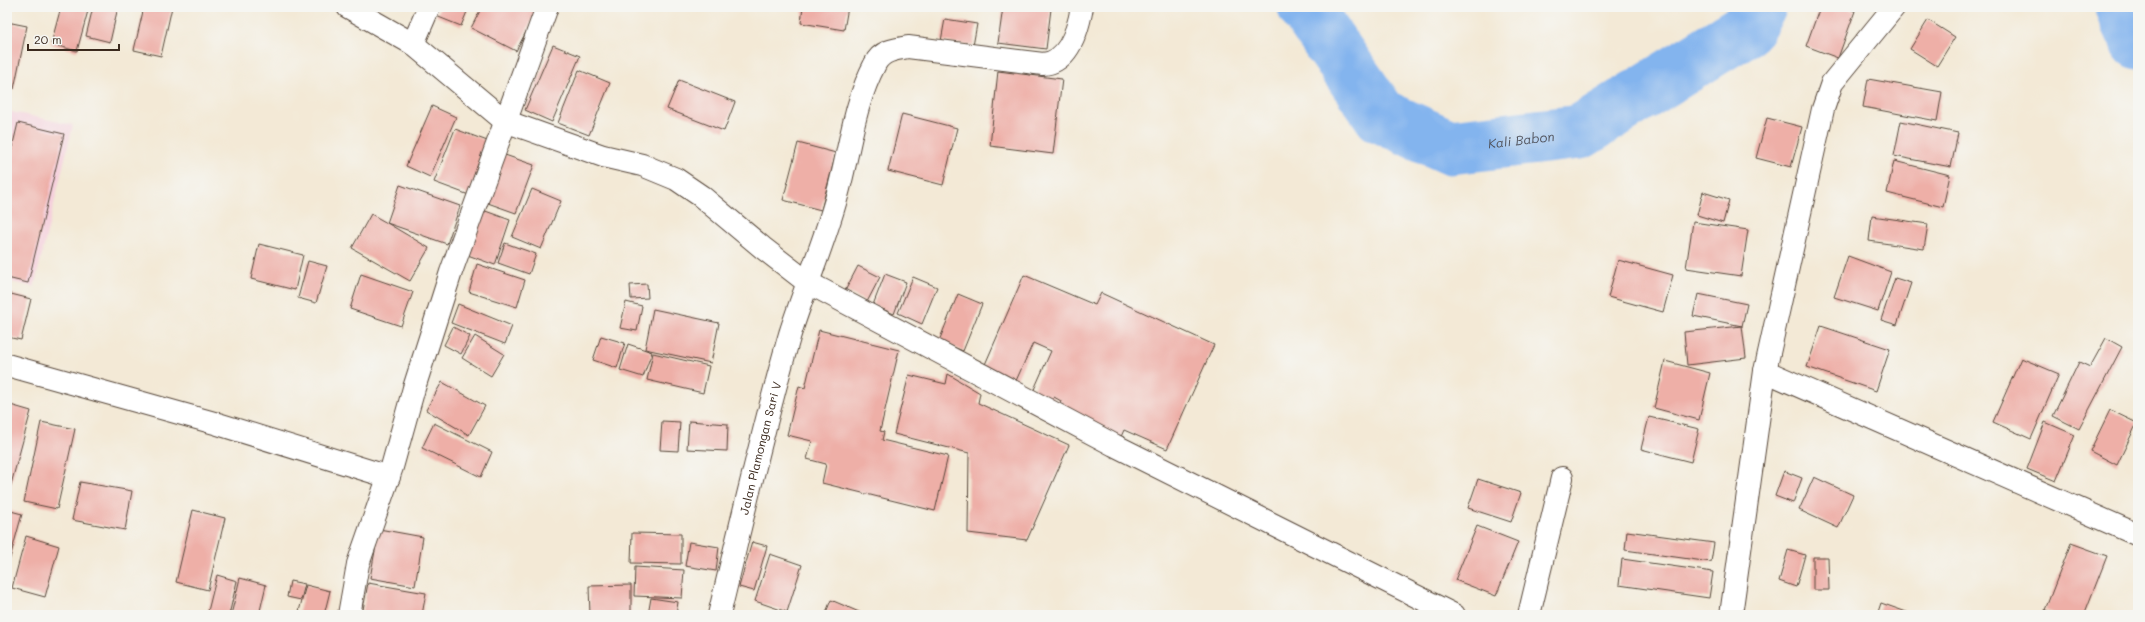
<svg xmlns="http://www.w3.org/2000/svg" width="2145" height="622" font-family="Mali,sans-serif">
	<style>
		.built { fill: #f5cfdc }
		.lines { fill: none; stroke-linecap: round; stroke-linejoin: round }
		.river { stroke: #83b4ee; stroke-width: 55 }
		.building { fill: #eeafa7 }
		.minor-casing { stroke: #57473a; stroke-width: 24 }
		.minor { stroke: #fff; stroke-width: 22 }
		.labels { text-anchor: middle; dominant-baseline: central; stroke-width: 3.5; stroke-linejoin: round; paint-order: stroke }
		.street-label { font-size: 12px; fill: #3b2a1e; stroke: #f6f6f2 }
		.water-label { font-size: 13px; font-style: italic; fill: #51535c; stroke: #f6f6f2 }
	</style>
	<rect width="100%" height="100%" fill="#f6f6f2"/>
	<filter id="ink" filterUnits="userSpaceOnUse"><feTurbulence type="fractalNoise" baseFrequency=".025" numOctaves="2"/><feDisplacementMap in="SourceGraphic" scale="8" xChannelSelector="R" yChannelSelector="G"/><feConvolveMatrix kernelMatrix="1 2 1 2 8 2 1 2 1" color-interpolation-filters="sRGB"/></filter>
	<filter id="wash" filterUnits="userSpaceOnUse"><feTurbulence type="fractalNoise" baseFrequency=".012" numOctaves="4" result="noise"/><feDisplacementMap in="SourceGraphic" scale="16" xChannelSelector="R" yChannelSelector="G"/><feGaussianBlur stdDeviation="0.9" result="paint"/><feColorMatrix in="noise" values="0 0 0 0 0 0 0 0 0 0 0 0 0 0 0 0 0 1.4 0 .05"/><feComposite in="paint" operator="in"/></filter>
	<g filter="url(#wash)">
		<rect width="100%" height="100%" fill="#f3e9d6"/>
		<polygon class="built" points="7,111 73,125 34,287 7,281"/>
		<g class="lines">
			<g class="river">
				<path id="s1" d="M1305,7L1381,116L1450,147L1580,132L1746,29L1759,7"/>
				<polyline points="2122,7 2138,42"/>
			</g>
		</g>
		<g id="blocks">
			<g class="building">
				<polygon points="61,7 89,7 77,51 51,44"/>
				<polygon points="93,7 118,7 110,42 86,36"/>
				<polygon points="144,7 172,7 161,56 134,50"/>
				<polygon points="440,7 469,7 461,26 436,16"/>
				<polygon points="482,7 539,7 516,51 471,28"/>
				<polygon points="803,7 848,7 844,30 801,23"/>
				<polygon points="1003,7 1051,9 1046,49 998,43"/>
				<polygon points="1820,7 1845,7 1855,11 1838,58 1806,46"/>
				<polygon points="945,19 977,24 973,46 941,41"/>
				<polygon points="1928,20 1955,37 1937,66 1910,49"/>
				<polygon points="7,22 27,26 14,89 7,87"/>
				<polygon points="553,45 580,56 552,122 525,110"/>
				<polygon points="579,70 610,83 589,135 558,123"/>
				<polygon points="998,71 1062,79 1053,154 990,146"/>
				<polygon points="1868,79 1942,92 1937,121 1863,107"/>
				<polygon points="679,80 735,102 724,131 667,109"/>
				<polygon points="432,106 456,117 430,177 406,166"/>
				<polygon points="902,114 957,128 943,185 888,171"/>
				<polygon points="1767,118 1802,127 1791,167 1756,158"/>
				<polygon points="1901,121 1958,133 1951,167 1894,156"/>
				<polygon points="18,123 64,134 28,283 7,278 7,169"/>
				<polygon points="455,129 490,142 469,195 434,182"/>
				<polygon points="798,143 836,153 821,210 783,200"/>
				<polygon points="502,154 534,165 516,213 485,202"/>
				<polygon points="1894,161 1950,175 1943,207 1887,193"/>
				<polygon points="400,185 460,206 447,244 387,223 429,248 410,281 352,248 371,214 387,223"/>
				<polygon points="532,189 561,201 541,249 512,237"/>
				<polygon points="1703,192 1729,200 1723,223 1697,215"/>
				<polygon points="480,209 510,220 495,265 465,254"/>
				<polygon points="1872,216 1928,224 1924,249 1869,241"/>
				<polygon points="1693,222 1748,230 1741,276 1686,268"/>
				<polygon points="505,243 536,254 529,274 498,263"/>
				<polygon points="259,244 303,255 295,290 251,279"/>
				<polygon points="1848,256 1891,272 1878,311 1834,297"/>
				<polygon points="1618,260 1673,275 1663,312 1608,297"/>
				<polygon points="308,261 327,266 316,303 298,298"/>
				<polygon points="477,264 525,280 517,307 469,292"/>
				<polygon points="858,266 880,277 867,302 845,291"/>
				<polygon points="361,274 413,292 401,326 350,309"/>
				<polygon points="885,274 906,282 894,314 873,305"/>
				<polygon points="1024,275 1095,305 1101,293 1214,345 1167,449 1124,430 1120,439 1057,410 1061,401 1054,397 1051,402 1032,394 1051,351 1033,343 1015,383 983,369"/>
				<polygon points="913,277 937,287 922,324 898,313"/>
				<polygon points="1895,278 1911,283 1897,325 1881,320"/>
				<polygon points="647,284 648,298 631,299 630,285"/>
				<polygon points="7,293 31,299 21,340 7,337"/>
				<polygon points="958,294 982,304 963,351 939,341"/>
				<polygon points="1698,294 1747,304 1742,326 1746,358 1687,365 1684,332 1742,326 1693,316"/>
				<polygon points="626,302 642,306 637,331 620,328"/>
				<polygon points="458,304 512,326 505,344 451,323"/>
				<polygon points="653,309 719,323 711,363 645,349"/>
				<polygon points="1821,326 1890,349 1876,391 1807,367"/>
				<polygon points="453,327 470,336 461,354 444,345"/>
				<polygon points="819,330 899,350 880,431 884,432 882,440 948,456 935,511 822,483 826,464 807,459 812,441 787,435 799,386 805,388"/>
				<polygon points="475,336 504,354 491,376 462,358"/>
				<polygon points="601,336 625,343 617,368 593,360"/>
				<polygon points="2106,338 2122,347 2079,429 2053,416 2079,362 2090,367"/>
				<polygon points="628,344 652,352 643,377 620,370"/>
				<polygon points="653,353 709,366 703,393 647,380"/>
				<polygon points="2021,358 2059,374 2031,439 1993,422"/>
				<polygon points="1665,361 1710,373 1699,420 1654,408"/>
				<polygon points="948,374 980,393 978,403 1069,445 1027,540 968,533 969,453 894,434 909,375 946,384"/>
				<polygon points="442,382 485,406 469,435 426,410"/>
				<polygon points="7,404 31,411 7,499"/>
				<polygon points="2110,410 2137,423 2117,465 2090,451"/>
				<polygon points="1649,417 1699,429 1691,462 1641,449"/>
				<polygon points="662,421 680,422 678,451 660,450"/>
				<polygon points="689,421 728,424 727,451 687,449"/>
				<polygon points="41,422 75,429 57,509 24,502"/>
				<polygon points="2045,422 2075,435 2056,481 2027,469"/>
				<polygon points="434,423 492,452 481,477 422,448"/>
				<polygon points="1784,471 1802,478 1793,503 1775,496"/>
				<polygon points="1814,477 1853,495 1838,528 1799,510"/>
				<polygon points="1478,479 1521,493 1511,522 1468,508"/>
				<polygon points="80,482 132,491 125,530 72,520"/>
				<polygon points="7,510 22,514 7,569"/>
				<polygon points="193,510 225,518 208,590 176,582"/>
				<polygon points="1477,526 1518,542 1496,596 1455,580"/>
				<polygon points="379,529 423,537 415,586 370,578"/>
				<polygon points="1627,531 1714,543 1711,562 1625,550"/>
				<polygon points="632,533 681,534 681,564 631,563"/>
				<polygon points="26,536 59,546 45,597 12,588"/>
				<polygon points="689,542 719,547 716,571 685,566"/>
				<polygon points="752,542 767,546 754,591 739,587"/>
				<polygon points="2071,543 2107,556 2084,615 2058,615 2045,610"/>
				<polygon points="1788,550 1805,555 1796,587 1779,581"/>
				<polygon points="770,554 802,565 787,612 755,601"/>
				<polygon points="1813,557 1828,557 1829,590 1813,590"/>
				<polygon points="1622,559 1713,572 1709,598 1619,585"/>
				<polygon points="635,567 684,570 682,598 634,596"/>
				<polygon points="217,575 237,581 229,615 207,615"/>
				<polygon points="240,578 266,585 259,615 231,615"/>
				<polygon points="290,581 305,584 301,600 287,597"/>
				<polygon points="368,583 426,593 422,615 362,615"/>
				<polygon points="306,585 330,591 324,615 298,615"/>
				<polygon points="631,585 631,615 590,615 589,586"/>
				<polygon points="651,598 678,602 676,615 648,615"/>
				<polygon points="831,600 866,615 825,615"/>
				<polygon points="1881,603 1915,615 1877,615"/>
			</g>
		</g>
	</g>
	<g filter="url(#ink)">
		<use href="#blocks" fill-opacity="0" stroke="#57473a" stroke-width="1"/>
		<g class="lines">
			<g class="minor-casing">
				<g id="minor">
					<polyline points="348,7 413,44 505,121 603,156 642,165 676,179 701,196 763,248 807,282 1114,445 1454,615"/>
					<polyline points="413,44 429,7"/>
					<polyline points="7,365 218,424 389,477"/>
					<polyline points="1765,371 2138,535"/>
					<polyline points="349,615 358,564 392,467 414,388 451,272 547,7"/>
					<path id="s2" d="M719,615C742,521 763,427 790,334C804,290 822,248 835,203C849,158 852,107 875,64C881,51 895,49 908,47L1043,64C1069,62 1078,30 1082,7"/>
					<polyline points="1529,615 1562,478"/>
					<polyline points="1731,615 1765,371 1823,109 1832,83 1894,7"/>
				</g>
			</g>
			<use href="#minor" class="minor"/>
		</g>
	</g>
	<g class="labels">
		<g class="street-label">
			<text stroke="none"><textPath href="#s2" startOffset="172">Jalan Plamongan Sari V</textPath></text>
		</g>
		<g class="water-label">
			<text stroke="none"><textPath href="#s1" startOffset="280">Kali Babon</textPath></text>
		</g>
	</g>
	<rect width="2145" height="622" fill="none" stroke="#f6f6f2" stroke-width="24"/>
	<path d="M28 44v6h91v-6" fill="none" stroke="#3b2a1e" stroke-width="2"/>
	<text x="34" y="44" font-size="12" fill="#3b2a1e" stroke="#f6f6f2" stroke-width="3" paint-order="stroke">20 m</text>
</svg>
